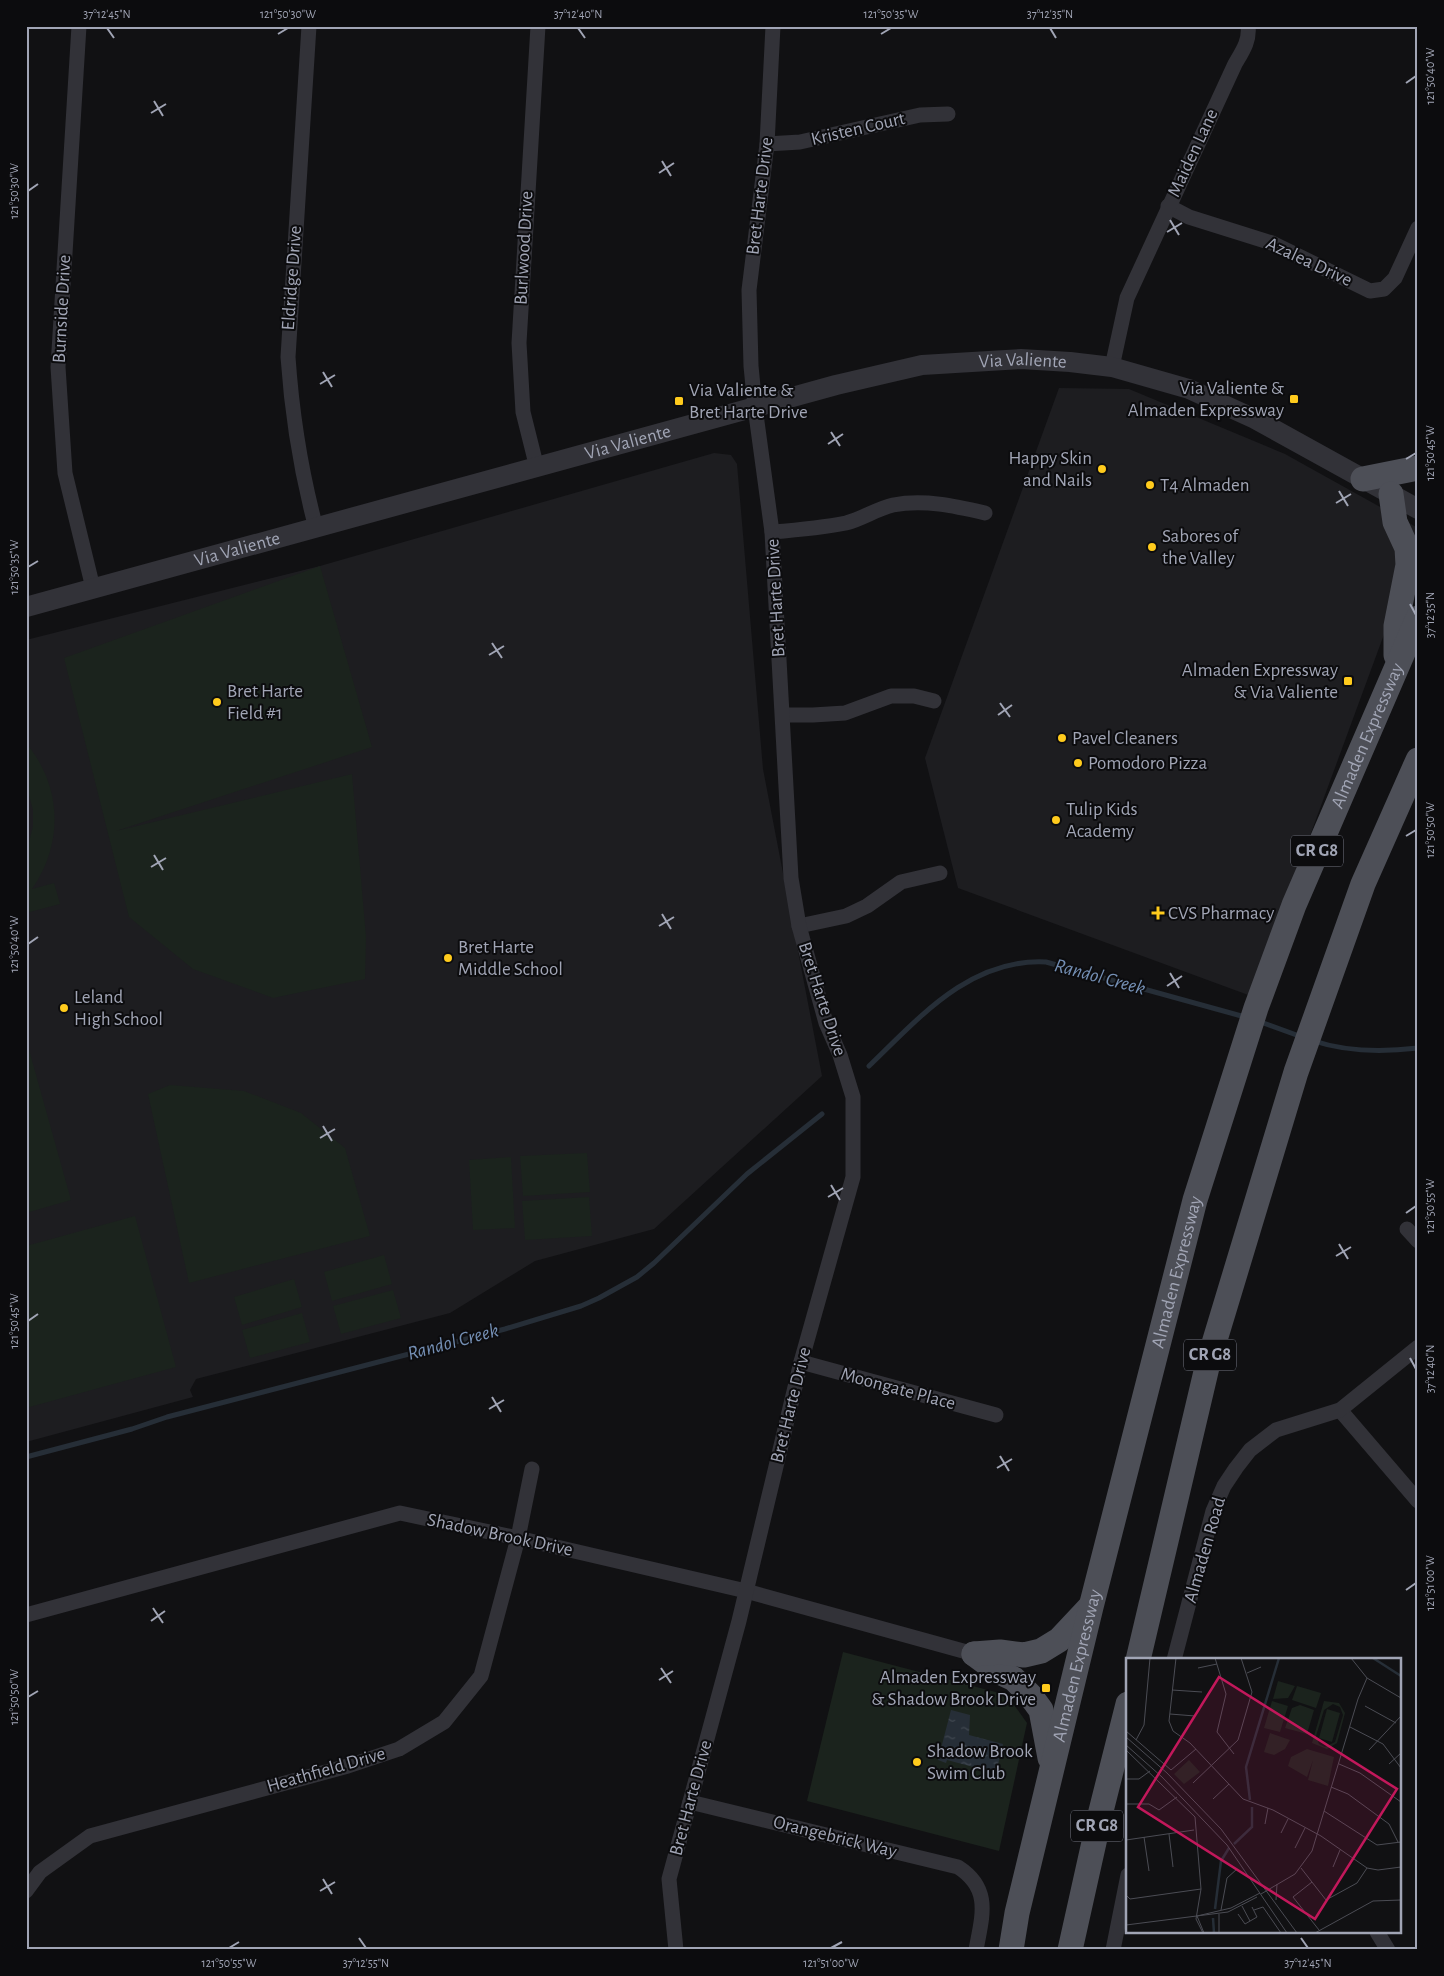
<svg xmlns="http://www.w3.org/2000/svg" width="1444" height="1976" font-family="'Alegreya Sans',sans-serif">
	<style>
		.built { fill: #1d1d20 }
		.pitch { fill: #1b231d }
		.water { fill: url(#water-ripples) }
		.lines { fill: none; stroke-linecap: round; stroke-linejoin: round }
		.stream { stroke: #262e37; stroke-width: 5 }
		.minor { stroke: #323238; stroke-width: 15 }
		.tertiary { stroke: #323238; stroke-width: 20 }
		.primary { stroke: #4d4f57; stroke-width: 25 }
		.ticks { fill: none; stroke: #a1a5b5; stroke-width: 2 }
		.poi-dot { fill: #ffcb1d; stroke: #0c0c0e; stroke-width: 2 }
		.labels { text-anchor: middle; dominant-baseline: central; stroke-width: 4; stroke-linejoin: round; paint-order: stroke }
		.shield { fill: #0c0c0e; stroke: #747783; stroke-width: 1 }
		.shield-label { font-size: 18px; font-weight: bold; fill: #a1a5b5 }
		.street-label { font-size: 19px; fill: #a1a5b5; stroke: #0c0c0e }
		.poi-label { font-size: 19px; fill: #a1a5b5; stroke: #0c0c0e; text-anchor: start }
		.water-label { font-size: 20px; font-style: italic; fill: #748fb4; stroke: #0c0c0e }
		.inset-river { fill: none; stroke: #262e37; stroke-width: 2.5 }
		.inset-road { fill: none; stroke: #4b4c54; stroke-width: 1 }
		.view { fill: #c2185b; fill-opacity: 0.15; stroke: #c2185b; stroke-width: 2.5 }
		.inset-edge { fill: none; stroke: #a1a5b5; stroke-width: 2.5 }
		.neatline { fill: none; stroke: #a1a5b5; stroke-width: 2 }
		.ticks-label { font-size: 12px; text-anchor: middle; fill: #a1a5b5 }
	</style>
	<defs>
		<pattern id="water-ripples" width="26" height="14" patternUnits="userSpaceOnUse" patternTransform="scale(1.25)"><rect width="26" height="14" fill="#262e37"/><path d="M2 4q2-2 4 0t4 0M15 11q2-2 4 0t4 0" fill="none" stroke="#424952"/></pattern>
	</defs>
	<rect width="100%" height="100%" fill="#111113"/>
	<g class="built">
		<polygon points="1059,388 1129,389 1285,454 1418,528 1418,542 1251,996 958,888 925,758"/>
		<polygon points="714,453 731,455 737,464 763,769 822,1076 654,1229 535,1261 450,1313 196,1379 190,1390 193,1397 26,1442 26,640 320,566"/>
	</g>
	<g class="pitch">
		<polygon points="320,566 372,747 116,831 352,774 366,937 365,979 273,998 193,969 129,917 64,658"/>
		<path d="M26,743C62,786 64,843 32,889L54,883L60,904L26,913V854L33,826V810L26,784Z"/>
		<polygon points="26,1039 71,1200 26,1213"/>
		<polygon points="170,1085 244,1091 301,1113 345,1148 370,1236 189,1283 148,1094"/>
		<polygon points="587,1153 590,1192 523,1196 520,1156"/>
		<polygon points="511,1157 515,1228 473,1230 469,1160"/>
		<polygon points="589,1197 592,1236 525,1240 522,1201"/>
		<polygon points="135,1216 176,1367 26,1408 26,1246"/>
		<polygon points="384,1255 392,1284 332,1301 324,1272"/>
		<polygon points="294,1279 302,1307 242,1325 234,1297"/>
		<polygon points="393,1290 401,1318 341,1334 333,1306"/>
		<polygon points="302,1313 310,1342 250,1358 242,1330"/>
		<polygon points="843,1652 1007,1695 1027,1723 999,1851 807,1801"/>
	</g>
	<polygon class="water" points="951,1710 970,1715 969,1735 1003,1744 996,1773 947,1760 946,1763 938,1760"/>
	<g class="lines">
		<g class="stream">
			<polyline points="1258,1021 1302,1037"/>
			<path d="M1314,1041C1347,1052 1384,1052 1418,1048"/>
			<path d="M869,1066C919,1018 970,958 1046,962L1245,1017"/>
			<polyline points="26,1457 132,1429 167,1417 505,1329 581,1306 599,1298 637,1277 654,1263 747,1174 822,1114"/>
		</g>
		<g class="minor">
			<polyline points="79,26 58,367 65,473 93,588"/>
			<path d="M309,26L288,357C292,415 301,472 316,528"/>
			<polyline points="767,144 800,142 920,115 948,114"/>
			<polyline points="1168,206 1189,217 1272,243 1370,291 1384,289 1395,278 1418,228"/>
			<path d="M1112,367L1127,298L1235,64C1242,52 1250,41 1248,26"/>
			<polyline points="537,468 523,412 519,343 538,26"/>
			<path d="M772,532C797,530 821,528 846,523C862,519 876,509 893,505C924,499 955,506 985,513"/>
			<polyline points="783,715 813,715 845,713 891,696 914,696 934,701"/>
			<polyline points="799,926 846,916 867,906 901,882 940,873"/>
			<polyline points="1407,1229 1418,1241"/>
			<polyline points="801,1362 996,1415"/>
			<polyline points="1340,1410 1418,1501"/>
			<polyline points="26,1615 400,1513 518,1538 746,1591 974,1654"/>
			<polyline points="1174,1660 1213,1511 1224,1486 1236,1468 1250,1450 1276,1430 1340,1410 1418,1347"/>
			<path d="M690,1802L958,1867C992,1889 982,1916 976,1950"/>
			<polyline points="26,1891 40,1872 90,1836 348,1766 399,1749 444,1722 481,1676 518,1538 532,1469"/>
			<polyline points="1377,1932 1388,1950"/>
			<polyline points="676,1950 669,1879 739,1621 801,1362 853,1177 853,1097 840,1055 826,1023 799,926 791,878 772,532 755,407 751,366 749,290 767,144 773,26"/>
			<polyline points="1113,1950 1128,1875"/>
		</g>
		<path class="tertiary" id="s1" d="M26,607L836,385L922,365L1021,359L1070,362L1112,367L1189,389L1255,419L1418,509"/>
		<g class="primary">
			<polyline points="1363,479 1418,468"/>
			<polyline points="1391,494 1395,522 1407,548 1408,565 1396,626 1396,655"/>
			<polyline points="974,1654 997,1671 1014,1679 1030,1695 1041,1710 1050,1758"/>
			<polyline points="974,1654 1000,1652 1024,1655 1041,1651 1059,1640 1089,1608"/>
			<polyline points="1138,1660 1208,1363 1296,1072 1363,884 1418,760"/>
			<path id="s2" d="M1011,1950L1017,1913L1091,1607L1195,1200L1256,1008L1294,905L1418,618"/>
			<polyline points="1070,1950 1101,1811 1128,1704"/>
		</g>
	</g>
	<path class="ticks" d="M107,28L114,38M578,28L585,38M1050,28L1056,38M278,34L288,28M881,34L891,28M1406,83L1416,76M154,101L163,116M151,113L166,104M662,161L671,176M659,173L674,163M28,191L38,184M1170,220L1179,235M1167,232L1182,223M323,372L332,387M320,384L335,375M831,432L840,446M828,444L843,434M1406,459L1416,453M1339,491L1348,506M1336,503L1351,494M28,567L38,561M1410,604L1416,615M492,643L502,658M489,655L504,646M1000,703L1010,717M998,715L1012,705M1406,836L1416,830M154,855L163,870M151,867L166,858M662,914L671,929M659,926L674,917M28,944L38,937M1170,973L1179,988M1167,986L1182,976M323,1126L332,1141M320,1138L335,1129M831,1185L840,1200M828,1197L843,1188M1406,1213L1416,1206M1339,1244L1348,1259M1336,1256L1351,1247M28,1321L38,1314M1410,1358L1416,1369M492,1397L501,1412M489,1409L504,1400M1000,1456L1009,1471M997,1468L1012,1459M1406,1590L1416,1583M153,1608L163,1623M151,1621L165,1611M661,1668L671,1683M659,1680L673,1671M28,1697L38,1691M323,1879L332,1894M320,1891L335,1882M359,1938L366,1948M1301,1938L1308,1948M229,1948L239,1942M831,1948L842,1942"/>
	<g class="poi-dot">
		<rect x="1289" y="394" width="10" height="10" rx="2.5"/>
		<rect x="674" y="396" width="10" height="10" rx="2.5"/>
		<circle cx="1102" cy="469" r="5"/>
		<circle cx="1150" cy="485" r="5"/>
		<circle cx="1152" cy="547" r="5"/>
		<rect x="1343" y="676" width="10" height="10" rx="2.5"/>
		<circle cx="217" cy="702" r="5"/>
		<circle cx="1062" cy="738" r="5"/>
		<circle cx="1078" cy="763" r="5"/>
		<circle cx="1056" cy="820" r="5"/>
		<path d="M1155.5 905.5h5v5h5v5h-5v5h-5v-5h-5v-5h5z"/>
		<circle cx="448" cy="958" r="5"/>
		<circle cx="64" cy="1008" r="5"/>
		<rect x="1041" y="1683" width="10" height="10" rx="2.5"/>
		<circle cx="917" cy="1762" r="5"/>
	</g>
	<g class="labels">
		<g class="shield">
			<rect x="1291" y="835.5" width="52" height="31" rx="4"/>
			<rect x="1184" y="1339.5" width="52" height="31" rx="4"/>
			<rect x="1071" y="1810.5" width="52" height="31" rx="4"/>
		</g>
		<g class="shield-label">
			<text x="1317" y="851">CR G8</text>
			<text x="1210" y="1355">CR G8</text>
			<text x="1097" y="1826">CR G8</text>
		</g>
		<g class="street-label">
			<text transform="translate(858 129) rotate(-13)">Kristen Court</text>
			<text transform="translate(1193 153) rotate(-65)">Maiden Lane</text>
			<text transform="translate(760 196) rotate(-83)">Bret Harte Drive</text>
			<text transform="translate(524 248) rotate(-87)">Burlwood Drive</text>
			<text transform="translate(1309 262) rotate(25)">Azalea Drive</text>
			<text transform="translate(292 278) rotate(-86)">Eldridge Drive</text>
			<text transform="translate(62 309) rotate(-87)">Burnside Drive</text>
			<text stroke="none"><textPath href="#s1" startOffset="1029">Via Valiente</textPath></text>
			<text stroke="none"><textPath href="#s1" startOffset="624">Via Valiente</textPath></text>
			<text stroke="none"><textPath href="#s1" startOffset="219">Via Valiente</textPath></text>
			<text transform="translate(776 598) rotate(-93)">Bret Harte Drive</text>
			<text stroke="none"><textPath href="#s2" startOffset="1268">Almaden Expressway</textPath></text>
			<text transform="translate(822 999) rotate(72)">Bret Harte Drive</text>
			<text stroke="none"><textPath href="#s2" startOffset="698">Almaden Expressway</textPath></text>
			<text transform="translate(898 1389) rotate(15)">Moongate Place</text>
			<text transform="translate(791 1405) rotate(-76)">Bret Harte Drive</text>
			<text transform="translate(500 1535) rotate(12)">Shadow Brook Drive</text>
			<text transform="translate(1205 1550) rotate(-74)">Almaden Road</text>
			<text stroke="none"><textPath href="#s2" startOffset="292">Almaden Expressway</textPath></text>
			<text transform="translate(326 1770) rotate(-16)">Heathfield Drive</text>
			<text transform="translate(691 1798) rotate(-75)">Bret Harte Drive</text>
			<text transform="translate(835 1837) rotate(14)">Orangebrick Way</text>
		</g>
		<g class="poi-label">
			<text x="1284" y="388" text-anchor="end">Via Valiente &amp;<tspan x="1284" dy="22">Almaden Expressway</tspan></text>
			<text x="689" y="390">Via Valiente &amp;<tspan x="689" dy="22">Bret Harte Drive</tspan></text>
			<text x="1092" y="458" text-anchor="end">Happy Skin<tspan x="1092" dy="22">and Nails</tspan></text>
			<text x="1160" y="485">T4 Almaden</text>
			<text x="1162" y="536">Sabores of<tspan x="1162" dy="22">the Valley</tspan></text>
			<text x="1338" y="670" text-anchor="end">Almaden Expressway<tspan x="1338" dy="22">&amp; Via Valiente</tspan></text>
			<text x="227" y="691">Bret Harte<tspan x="227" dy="22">Field #1</tspan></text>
			<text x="1072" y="738">Pavel Cleaners</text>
			<text x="1088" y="763">Pomodoro Pizza</text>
			<text x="1066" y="809">Tulip Kids<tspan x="1066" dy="22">Academy</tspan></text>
			<text x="1168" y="913">CVS Pharmacy</text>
			<text x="458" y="947">Bret Harte<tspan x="458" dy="22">Middle School</tspan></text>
			<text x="74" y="997">Leland<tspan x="74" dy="22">High School</tspan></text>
			<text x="1036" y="1677" text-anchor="end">Almaden Expressway<tspan x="1036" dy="22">&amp; Shadow Brook Drive</tspan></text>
			<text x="927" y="1751">Shadow Brook<tspan x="927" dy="22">Swim Club</tspan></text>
		</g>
		<g class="water-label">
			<text transform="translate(1100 977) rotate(15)">Randol Creek</text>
			<text transform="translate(453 1342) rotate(-15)">Randol Creek</text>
		</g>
	</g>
	<g transform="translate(1126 1658)">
		<rect width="275" height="275" fill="#111113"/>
		<path d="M152,23L169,28L162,40L147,41ZM171,28L195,35L190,50L166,42ZM146,43L162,48L154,74L138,70ZM198,43L213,45L219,55L211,85L201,91L186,85ZM207,46L214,49L217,57L209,84L199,89L193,86L190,78L198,52ZM174,47L188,52L181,76L159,70L166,50ZM201,51L214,55L206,84L193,80ZM144,75L164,82L159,91L148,97L138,94ZM181,91L208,99L202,128L182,122L187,102L181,119L162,108L165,99ZM63,102L74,114L58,126L48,116Z" fill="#1b231d" fill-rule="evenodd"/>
		<path class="inset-river" d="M247,0L275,18M124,142L120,109L153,0M108,186L126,169V149M89,251L95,203L103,190M87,260L88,275"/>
		<path class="inset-road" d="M50,0L43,63L47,73L64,85L117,141L147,152L195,178L241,210L252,212L275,209M89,0L100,36L91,74L108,96M225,0L241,20L275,40M72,10L91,6M121,15L135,9M46,32L76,34M239,48L270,65M44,56L69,58M224,69L257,86L275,110M0,73L45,112L70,91M0,79L41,115L95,171L171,275M10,82L18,67L24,0M0,87L36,119L101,187L161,275M0,92L69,159L75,231L70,261L77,275M243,92L275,58M213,106L234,115L275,144M263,106L275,95M0,121H13L24,113M67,125L112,82L126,34L115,0M205,129L222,136L263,166L272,184M87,141L103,126M0,146H23L33,152L51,139M198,153L251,187L275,184M139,166L142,150M155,175L162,161M43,176L47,209M18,179L23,213M0,182L68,172M169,190L179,170M207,209L214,192M175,210L200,242L231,225L241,210M186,224L167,239L193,272M135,236L169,216L186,193L232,41L241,20M0,237L4,241L75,231M150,242L151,226M116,248L124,263M95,252L101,220L111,211M128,252L137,249L155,275M93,256V275M112,256L119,266L131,259L126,249M71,258L105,250L134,235M71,258L78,275M0,267L102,254L131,239M189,275L247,243L275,242"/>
		<path class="view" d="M93,19L271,131L189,261L12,149Z"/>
		<rect width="275" height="275" class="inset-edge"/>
	</g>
	<rect width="1444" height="1976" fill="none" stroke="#0c0c0e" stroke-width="55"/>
	<rect x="28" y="28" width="1388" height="1920" class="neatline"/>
	<g class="ticks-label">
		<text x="107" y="18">37°12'45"N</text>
		<text x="288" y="18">121°50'30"W</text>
		<text x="578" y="18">37°12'40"N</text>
		<text x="891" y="18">121°50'35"W</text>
		<text x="1050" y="18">37°12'35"N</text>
		<text transform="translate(1430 76) rotate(-90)" y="4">121°50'40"W</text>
		<text transform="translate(14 191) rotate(-90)" y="4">121°50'30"W</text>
		<text transform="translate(1430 453) rotate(-90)" y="4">121°50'45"W</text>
		<text transform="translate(14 567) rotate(-90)" y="4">121°50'35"W</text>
		<text transform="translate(1430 615) rotate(-90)" y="4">37°12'35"N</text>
		<text transform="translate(1430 830) rotate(-90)" y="4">121°50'50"W</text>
		<text transform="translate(14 944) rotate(-90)" y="4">121°50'40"W</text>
		<text transform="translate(1430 1206) rotate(-90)" y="4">121°50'55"W</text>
		<text transform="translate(14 1321) rotate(-90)" y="4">121°50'45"W</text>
		<text transform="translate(1430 1369) rotate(-90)" y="4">37°12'40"N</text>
		<text transform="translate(1430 1583) rotate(-90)" y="4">121°51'00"W</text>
		<text transform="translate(14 1697) rotate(-90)" y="4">121°50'50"W</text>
		<text x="229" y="1967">121°50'55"W</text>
		<text x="366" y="1967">37°12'55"N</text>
		<text x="831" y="1967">121°51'00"W</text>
		<text x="1308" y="1967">37°12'45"N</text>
	</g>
</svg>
